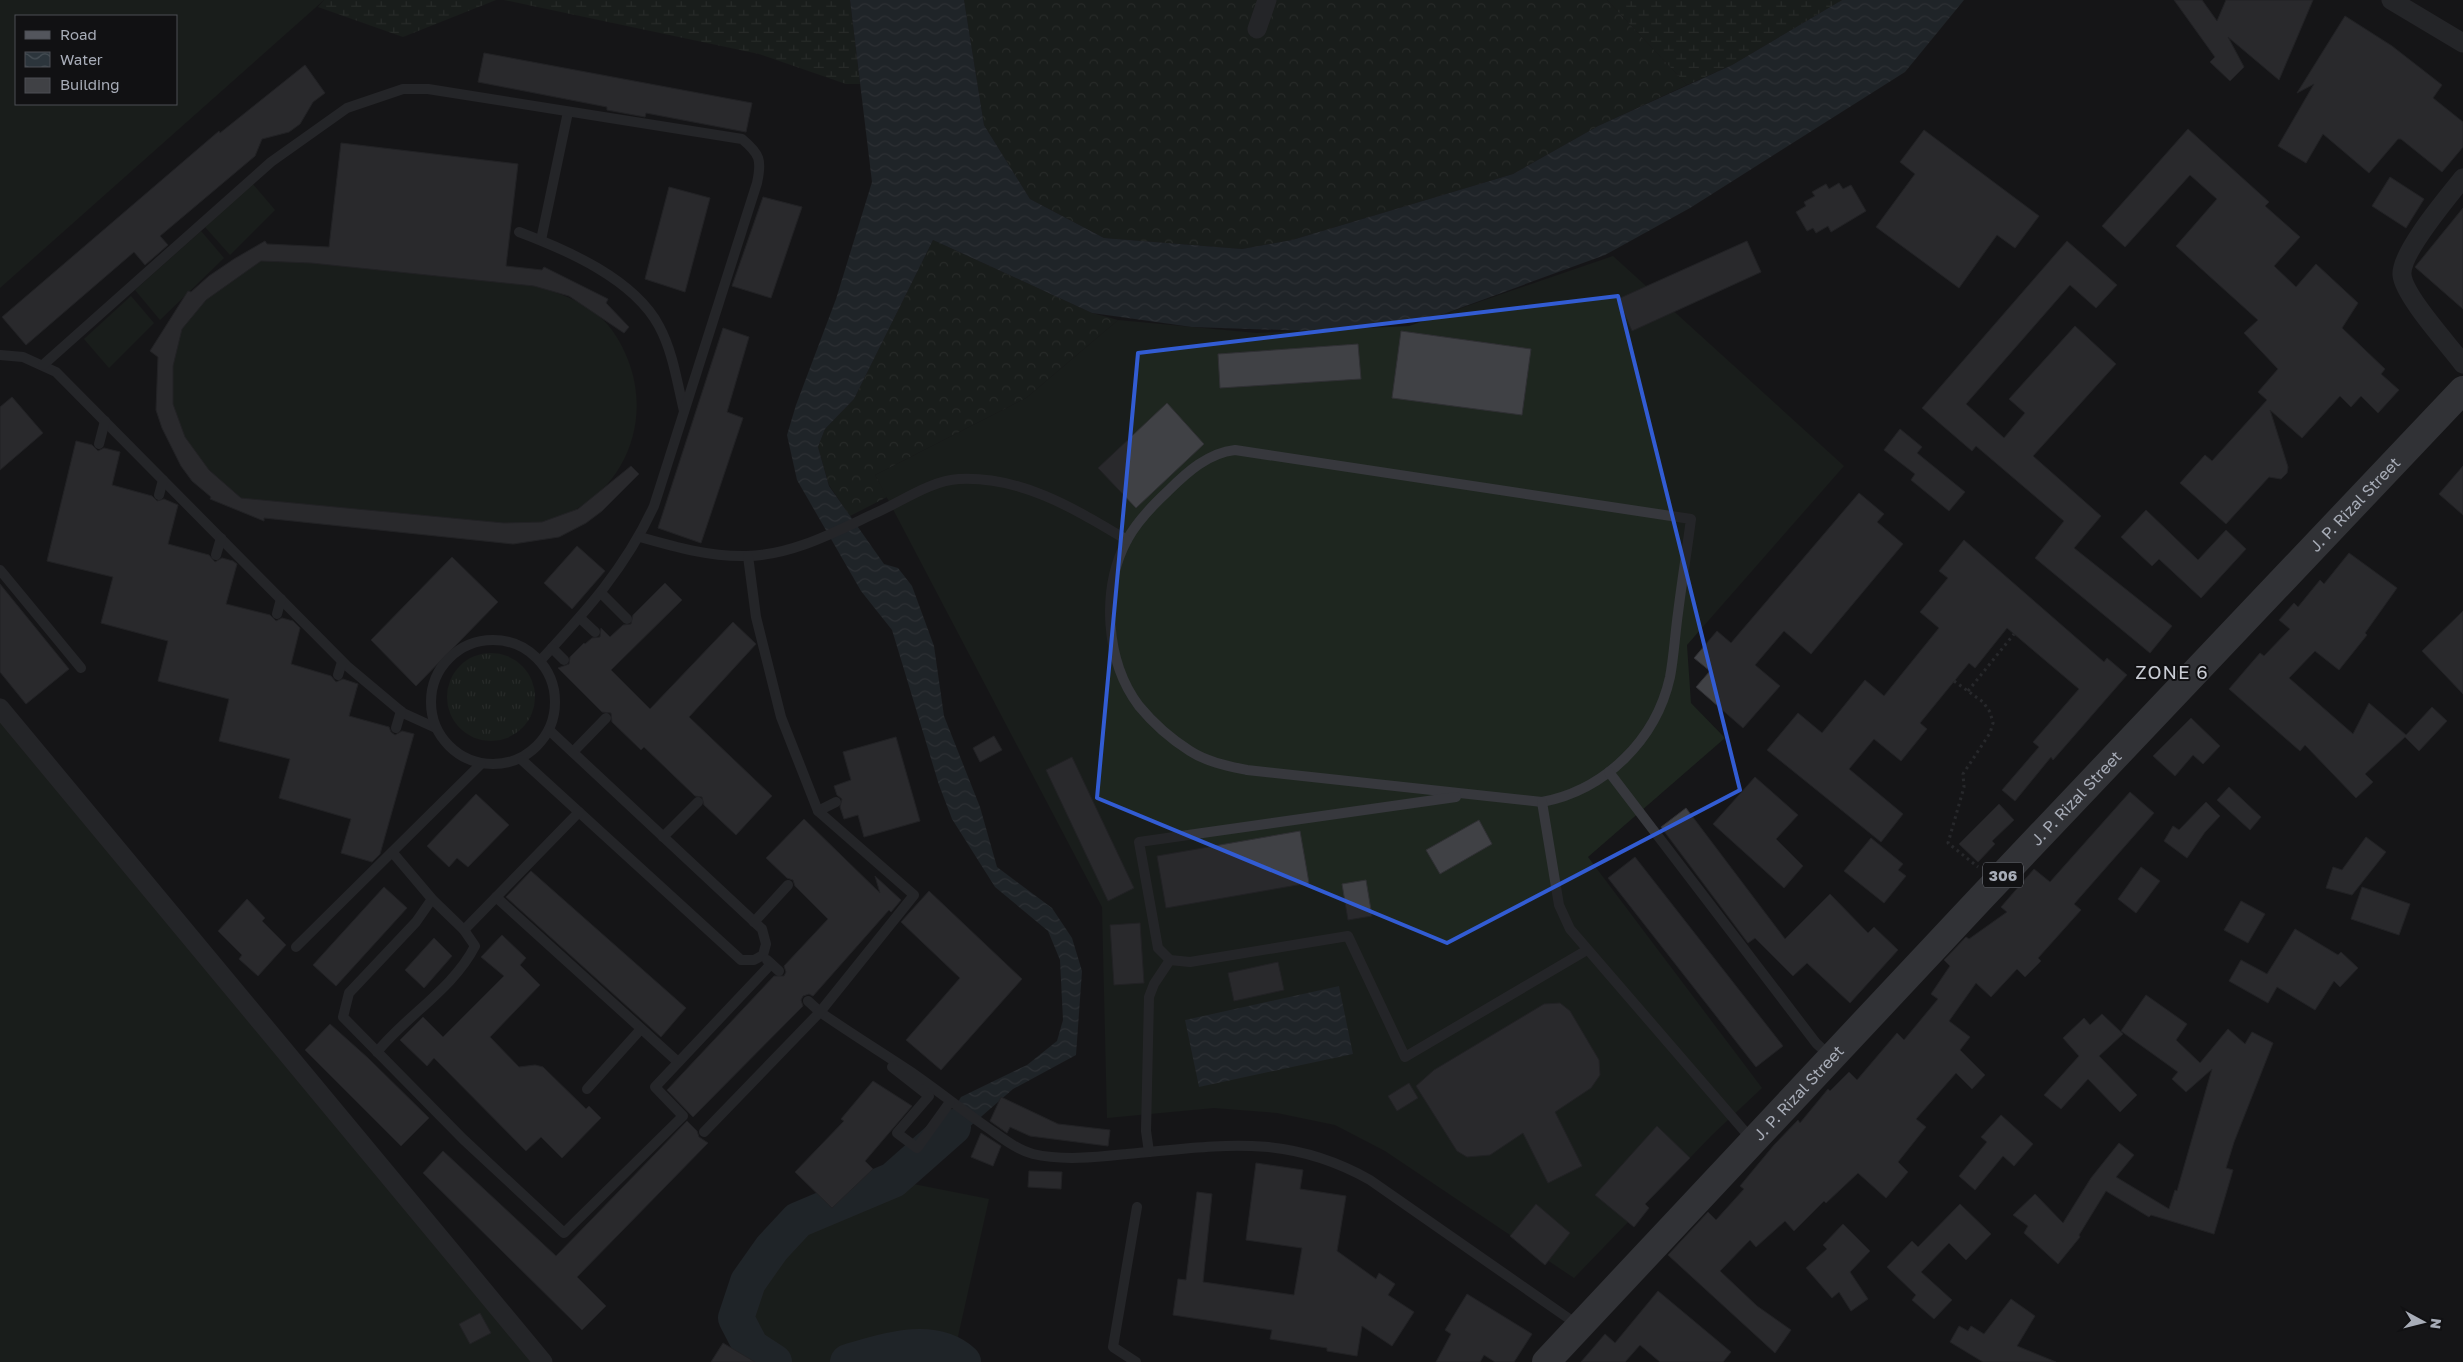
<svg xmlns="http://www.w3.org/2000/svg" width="2463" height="1362" font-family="'Golos Text',sans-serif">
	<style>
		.grass { fill: #1e261f; fill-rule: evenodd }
		.forest { fill: url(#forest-crowns) }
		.wetland { fill: url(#wetland-marsh) }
		.park { fill: url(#park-tufts) }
		.water { fill: url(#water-waves) }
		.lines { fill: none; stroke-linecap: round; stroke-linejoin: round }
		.river { stroke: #2c353c; stroke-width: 36 }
		.building { fill: #404145; stroke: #303034 }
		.path { stroke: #3d3f44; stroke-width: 3; stroke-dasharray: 2.5 4; stroke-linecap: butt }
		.lane { stroke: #37383d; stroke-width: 10 }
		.street { stroke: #37383d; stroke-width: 19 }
		.primary { stroke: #53555c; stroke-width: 28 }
		.marked { fill: none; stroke: #325cd3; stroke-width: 4; stroke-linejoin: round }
		.labels { text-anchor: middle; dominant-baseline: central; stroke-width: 4; stroke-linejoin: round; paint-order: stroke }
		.shield { fill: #111113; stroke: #7b7e86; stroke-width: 1 }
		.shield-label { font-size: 15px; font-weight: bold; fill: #a8adb8 }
		.street-label { font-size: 16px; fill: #a8adb8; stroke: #111113 }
		.quarter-label { font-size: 19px; letter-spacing: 1px; fill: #c9ccd4; stroke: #111113 }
	</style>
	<defs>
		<pattern id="forest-crowns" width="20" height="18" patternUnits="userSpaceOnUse" patternTransform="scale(1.25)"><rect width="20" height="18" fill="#1e261f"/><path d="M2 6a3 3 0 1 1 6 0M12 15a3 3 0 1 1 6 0" fill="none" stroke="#3c433d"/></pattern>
		<pattern id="wetland-marsh" width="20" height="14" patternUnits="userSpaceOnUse" patternTransform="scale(1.25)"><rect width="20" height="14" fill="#1e261f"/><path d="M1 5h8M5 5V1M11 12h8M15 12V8" fill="none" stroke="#3c433d"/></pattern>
		<pattern id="park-tufts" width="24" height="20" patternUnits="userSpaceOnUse" patternTransform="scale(1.25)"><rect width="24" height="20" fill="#1e261f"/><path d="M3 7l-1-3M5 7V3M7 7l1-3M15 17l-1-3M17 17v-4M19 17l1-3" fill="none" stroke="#3c433d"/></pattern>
		<pattern id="water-waves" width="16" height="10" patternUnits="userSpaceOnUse" patternTransform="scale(1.25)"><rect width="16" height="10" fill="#2c353c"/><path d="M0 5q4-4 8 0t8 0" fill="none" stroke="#485056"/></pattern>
	</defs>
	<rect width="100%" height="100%" fill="#161618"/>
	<g class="grass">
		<path d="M0,0H324L0,288ZM16,16H176V104H16Z"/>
		<polygon points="252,183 275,210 230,255 205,227"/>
		<polygon points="201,231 224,258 160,320 135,290"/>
		<polygon points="1613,256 1844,466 1687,645 1691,703 1725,738 1588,857 1762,1088 1712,1135 1574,1278 1385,1151 1335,1125 1277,1113 1214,1108 1107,1118 1102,907 875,475 1026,398 1118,320 1257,333 1409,326"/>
		<path d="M261,261L311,263L534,286C558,293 579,299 599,316C612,327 622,344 628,360C655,429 617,506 542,522C531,524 516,523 504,523L241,498L209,470L185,437L173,404V366L182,329L206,300Z"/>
		<polygon points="131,296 154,323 109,368 84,339"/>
		<polygon points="0,717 535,1362 0,1362"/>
		<polygon points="893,1180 989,1199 954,1354 927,1347 889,1350 848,1362 774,1362 751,1347 736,1318 748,1282 772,1248 798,1220"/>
	</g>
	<g class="forest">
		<polygon points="964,0 1607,0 1687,85 1598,126 1513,174 1292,240 1242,249 1104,238 1030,199 984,125"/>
		<polygon points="933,240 1092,313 1118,320 1026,398 875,475 887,497 850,516 829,485 818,447 825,429 854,399"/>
	</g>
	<g class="wetland">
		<polygon points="324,0 496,0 403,37 318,7"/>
		<polygon points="504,0 850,0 860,84 846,84 759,54"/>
		<polygon points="1607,0 1842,0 1732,65 1687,85"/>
	</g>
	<circle class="park" cx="491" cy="697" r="44"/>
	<g class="water">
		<polygon points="850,0 964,0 984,125 1030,199 1104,238 1242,249 1292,240 1513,174 1598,126 1732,65 1842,0 1964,0 1905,72 1690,208 1605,255 1430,319 1312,331 1192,327 1092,313 933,240 854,399 825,429 818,447 829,486 884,564 898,568 912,586 934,646 944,716 980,807 997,867 1052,908 1072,938 1082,971 1076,1055 1013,1089 952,1142 915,1159 942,1129 961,1097 1027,1065 1057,1041 1063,1020 1060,960 1048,931 995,887 952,819 939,785 892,630 861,591 797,480 787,435 796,405 836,299 872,182"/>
		<polygon points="1339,986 1353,1054 1199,1087 1185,1020"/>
	</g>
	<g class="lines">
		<g class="river">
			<polyline points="774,1362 751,1347 736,1318 748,1282 772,1248 798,1220 893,1180 953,1127"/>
			<path d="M848,1362C883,1352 932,1334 963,1362"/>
		</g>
	</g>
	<g class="building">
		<polygon points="2174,0 2202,0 2217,21 2226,0 2313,0 2279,80 2228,37 2244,67 2230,81 2210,62 2215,57"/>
		<polygon points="2345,16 2392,46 2442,85 2433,98 2463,122 2463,147 2442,172 2401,139 2398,139 2369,173 2323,134 2306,163 2278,146 2314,84 2297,93"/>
		<polygon points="484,53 752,103 746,132 646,113 645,117 607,110 607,107 478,82"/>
		<polygon points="305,65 325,93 313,102 300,124 289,132 262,139 255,156 160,236 168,245 145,265 134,252 26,345 2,317 219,131 220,133"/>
		<polygon points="2188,129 2269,202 2265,206 2300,237 2274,266 2296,287 2316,264 2358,303 2342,328 2385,369 2381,374 2399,390 2378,413 2361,396 2351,407 2340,396 2302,438 2270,410 2288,467 2287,473 2281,479 2269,477 2226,524 2180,483 2205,455 2212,461 2267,400 2258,392 2278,369 2244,333 2258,320 2176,246 2217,199 2190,175 2125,247 2102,226"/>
		<polygon points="1924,130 2039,216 2015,248 1997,235 1959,288 1876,227 1915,174 1900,162"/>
		<polygon points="341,143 518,164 506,266 542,270 544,267 608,299 606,303 629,327 624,333 569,296 534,286 311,263 261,261 206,300 182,329 173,366 173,404 185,437 209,470 241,498 504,523 542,522 578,509 631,466 639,474 602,511 586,523 559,537 513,544 264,518 264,521 210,499 211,497 192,481 181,466 162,428 156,410 158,357 150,351 188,291 191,292 209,276 234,259 265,241 267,244 329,247"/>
		<polygon points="2390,177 2424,199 2406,228 2372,206"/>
		<polygon points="1839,183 1843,189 1851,185 1866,211 1831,232 1828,226 1816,233 1813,228 1807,231 1796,212 1806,206 1804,202 1815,196 1812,192 1826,184 1829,189"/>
		<polygon points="669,187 710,198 685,292 645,279"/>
		<polygon points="763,197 802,207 771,298 732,286"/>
		<polygon points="2463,208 2463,309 2415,267"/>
		<polygon points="1747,241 1761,272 1632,331 1618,299"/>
		<polygon points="2067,241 2117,285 2096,308 2070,285 1966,404 2004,438 2025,413 2009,399 2075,326 2116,364 2033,456 2101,516 2074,548 2172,626 2150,653 2035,558 2064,521 1976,446 1972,451 1922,408"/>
		<polygon points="723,328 749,337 727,412 743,418 701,543 658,528"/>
		<polygon points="1401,331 1531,349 1522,415 1392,398"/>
		<polygon points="1358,344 1361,379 1220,388 1218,354"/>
		<polygon points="12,397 43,433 0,470 0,407"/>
		<polygon points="1167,403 1204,444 1136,508 1098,468"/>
		<polygon points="1900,429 1922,447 1917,453 1965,492 1949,511 1911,480 1915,474 1884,450"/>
		<polygon points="76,441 92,445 98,451 104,448 120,452 112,485 152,496 157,501 164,499 178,505 168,544 209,555 215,562 222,558 233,561 237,564 226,604 270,615 276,621 282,618 293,621 300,628 291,664 331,676 336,682 343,679 358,684 349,716 389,727 391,732 395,735 402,731 414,734 380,854 372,862 341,853 351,819 279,798 290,759 219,741 229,699 158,681 168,641 101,623 113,577 47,561"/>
		<polygon points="2463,466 2463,515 2439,494"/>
		<polygon points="1859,493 1884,514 1877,522 1903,544 1811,654 1784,631 1755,665 1780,686 1743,728 1696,687 1710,671 1694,658 1717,631 1731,643"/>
		<polygon points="2146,510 2198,560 2226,530 2246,549 2201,598 2159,559 2152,566 2121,537"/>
		<polygon points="1964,540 2104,662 2107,658 2127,675 2053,760 2051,757 2015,801 2002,790 2039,747 2033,742 2079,689 2007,628 1975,668 1969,663 1920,723 1927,729 1901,761 1874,739 1849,769 1903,814 1881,842 1767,750 1798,713 1822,733 1865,680 1884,696 1939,628 1920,612 1948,578 1939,571"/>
		<polygon points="577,546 605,571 572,609 544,583"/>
		<polygon points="2349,553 2397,588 2365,633 2367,635 2339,670 2315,651 2289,678 2353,734 2369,703 2406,735 2432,707 2447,721 2419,751 2405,737 2365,774 2373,782 2356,798 2305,745 2300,751 2229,689 2260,653 2264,656 2290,629 2279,620 2294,603 2298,607 2320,580 2324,584"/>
		<polygon points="452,557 498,602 416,686 371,640"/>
		<polygon points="665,583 682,600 611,670 650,709 733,622 756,644 689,717 772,796 736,835 704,805 702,797 695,796 644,747 641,750 612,722 611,713 602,712 558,668 569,664 570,657 584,643 585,644 592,638 600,637 601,628 610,637 623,625 631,624 633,615"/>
		<polygon points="0,584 69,669 26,704 0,672"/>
		<polygon points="2463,611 2463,694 2422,651"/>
		<polygon points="2191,718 2220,746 2203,764 2193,755 2175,776 2153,756"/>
		<polygon points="994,736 1002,750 980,762 973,748"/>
		<polygon points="896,737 920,821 864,837 858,815 844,819 840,807 842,799 837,795 834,786 851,780 843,752"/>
		<polygon points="1072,757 1134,888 1108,901 1046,770"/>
		<polygon points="1755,777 1798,815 1776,839 1803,866 1784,888 1713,824"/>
		<polygon points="2229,787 2261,817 2250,830 2217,800"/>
		<polygon points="2130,792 2154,813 2074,904 2081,910 2038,958 2041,961 2025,977 2017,969 1991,997 1976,983 1949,1021 1970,1037 1960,1050 1985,1075 1972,1089 1956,1073 1916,1119 1926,1127 1898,1162 1908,1172 1886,1198 1858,1173 1826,1203 1824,1201 1794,1231 1785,1221 1756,1247 1750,1240 1720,1271 1757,1306 1791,1330 1775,1353 1668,1255 1708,1212 1716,1220 1744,1189 1740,1186 1774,1145 1798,1120 1800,1123 1828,1089 1830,1091 1849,1072 1857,1080 1897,1033 1904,1040 1938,999 1931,994 1950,966 1944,960 1966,937 1969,939 2007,912 2001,907 2034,869 2050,882"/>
		<polygon points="476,794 509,825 468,867 457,858 449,867 427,846"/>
		<polygon points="2206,802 2220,816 2205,832 2187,858 2164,841 2173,826 2179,830"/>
		<polygon points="1999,804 2014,820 1992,841 1995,844 1978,862 1959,844"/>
		<polygon points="1686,808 1785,939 1830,894 1868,933 1874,927 1898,950 1850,1003 1807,963 1793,976 1755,938 1748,943 1661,827"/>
		<polygon points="804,819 880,893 875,876 901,900 891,912 889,910 813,996 809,994 803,996 801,1000 803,1006 693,1117 667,1090 774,976 784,976 786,972 784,966 828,919 795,886 793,880 787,878 766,858"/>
		<polygon points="1479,820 1492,844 1440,874 1426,850"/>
		<polygon points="1300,831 1309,883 1166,908 1157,856"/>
		<polygon points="2366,837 2386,852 2352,895 2326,888 2333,867 2342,870"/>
		<polygon points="1871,838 1903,864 1898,870 1906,876 1884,903 1844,871"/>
		<polygon points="1635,857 1783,1046 1756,1067 1608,878"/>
		<polygon points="2141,867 2160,881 2136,913 2118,899"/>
		<polygon points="531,871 686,1008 661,1037 506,897"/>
		<polygon points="1366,880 1372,916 1348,920 1342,884"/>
		<polygon points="384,887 407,908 336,986 313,965"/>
		<polygon points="2362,887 2410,904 2399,935 2351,919"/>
		<polygon points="929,891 1022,979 941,1070 906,1040 960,978 901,922"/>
		<polygon points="247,899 265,918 262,921 286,945 258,976 239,959 242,955 218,931"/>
		<polygon points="2241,901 2265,914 2248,943 2224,930"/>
		<polygon points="1140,923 1144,983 1114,985 1110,925"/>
		<polygon points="2295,929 2338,955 2341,952 2358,968 2340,987 2334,981 2315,1010 2277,987 2268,1003 2229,981 2241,960 2267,974"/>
		<polygon points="502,935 526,958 520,965 540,985 490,1037 519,1067 535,1065 543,1067 586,1109 589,1106 601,1118 562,1158 541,1137 526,1151 434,1058 427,1066 400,1040 423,1017 443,1037 504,976 481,957"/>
		<polygon points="434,938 452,956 424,988 405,970"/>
		<polygon points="1278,962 1284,990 1234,1001 1228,973"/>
		<polygon points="2146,995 2187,1024 2176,1040 2200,1063 2228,1029 2245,1044 2252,1032 2273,1043 2234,1142 2226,1168 2233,1170 2214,1234 2151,1215 2149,1217 2106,1191 2079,1235 2080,1237 2058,1264 2024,1233 2028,1226 2013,1215 2035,1194 2063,1223 2091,1178 2119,1143 2134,1155 2116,1177 2169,1209 2175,1190 2177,1191 2212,1069 2186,1092 2172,1079 2178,1072 2121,1031"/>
		<polygon points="1560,1003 1570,1011 1599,1060 1600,1075 1591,1088 1555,1112 1582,1166 1548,1183 1523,1133 1490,1155 1467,1157 1457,1151 1416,1086 1434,1070 1544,1004"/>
		<polygon points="2102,1014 2123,1034 2099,1056 2137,1095 2120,1112 2088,1079 2061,1109 2044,1095 2079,1056 2063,1038 2084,1018 2090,1025"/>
		<polygon points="330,1024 368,1058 429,1118 401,1146 305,1050"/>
		<polygon points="873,1081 912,1106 865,1161 873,1169 832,1208 795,1172 844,1121 841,1119"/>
		<polygon points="1409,1083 1418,1098 1397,1111 1388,1096"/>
		<polygon points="1001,1097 1058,1124 1110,1130 1108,1146 1030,1136 1010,1127 1007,1133 990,1121"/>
		<polygon points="2001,1115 2033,1144 2014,1166 2003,1156 1975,1190 1959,1176 1987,1142 1981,1137"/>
		<polygon points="687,1121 697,1131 699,1137 708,1143 577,1277 606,1306 582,1330 423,1173 443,1151 556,1256"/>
		<polygon points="1657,1126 1690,1158 1645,1204 1649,1208 1634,1227 1595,1195"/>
		<polygon points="981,1133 1001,1146 993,1166 971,1157"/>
		<polygon points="1256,1163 1303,1170 1300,1189 1346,1196 1337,1251 1376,1279 1379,1273 1395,1284 1388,1295 1414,1312 1392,1346 1362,1326 1357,1356 1327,1351 1327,1348 1270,1339 1272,1330 1173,1315 1178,1279 1186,1280 1197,1192 1212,1194 1203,1282 1294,1295 1302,1248 1246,1240"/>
		<polygon points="1029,1171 1062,1172 1061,1189 1028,1187"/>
		<polygon points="1536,1204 1570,1233 1545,1265 1510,1236"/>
		<polygon points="1960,1204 1991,1234 1966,1260 1949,1243 1921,1272 1952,1300 1934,1319 1912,1300 1916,1295 1887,1267 1912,1241 1918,1247"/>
		<polygon points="1843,1224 1870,1251 1850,1272 1868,1299 1851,1311 1839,1292 1832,1298 1806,1268 1827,1249 1823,1245"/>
		<polygon points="1658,1291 1731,1352 1723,1362 1660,1362 1640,1345 1625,1362 1581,1362 1605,1334 1615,1343"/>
		<polygon points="1467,1294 1532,1334 1514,1362 1495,1362 1484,1355 1480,1362 1436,1362 1451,1334 1445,1330"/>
		<polygon points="2011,1299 2035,1316 2017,1346 2056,1362 1983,1362 1950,1342 1959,1326 1968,1331 1971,1326 1984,1334"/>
		<polygon points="480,1313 491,1333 470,1344 459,1324"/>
		<polygon points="723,1343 755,1362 711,1362"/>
	</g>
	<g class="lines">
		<g class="path">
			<polyline points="1954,681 1983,702 1990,712 1993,723 1990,733 1963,774 1964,787 1948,843 1978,867"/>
			<polyline points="1968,691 2014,634"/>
		</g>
		<g class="lane">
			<path d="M519,232C567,250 634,279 659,326C673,352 677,382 684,411"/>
			<polyline points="541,240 568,112"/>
			<polyline points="0,355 23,357 56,372 347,666 403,713 436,728"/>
			<path d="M43,365L271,162L347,108L403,89H428L742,139C760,154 762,160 757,183L654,506C625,569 586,611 540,661"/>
			<polyline points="99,444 105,421"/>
			<path d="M1235,450L1691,519C1687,550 1682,581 1678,613C1675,634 1674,656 1670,677C1656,740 1605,790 1542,802L1247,770C1228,766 1207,762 1190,751C1171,739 1153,723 1139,706C1105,661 1101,589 1127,540C1137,521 1153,505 1168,491C1187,472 1208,453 1235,450Z"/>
			<polyline points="159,495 163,480"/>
			<path d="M640,537C675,547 710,557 747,556C795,555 840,529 882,510C905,499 934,480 959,479C1022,476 1075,509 1127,540"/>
			<polyline points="216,555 221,538"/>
			<polyline points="0,570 81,668"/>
			<polyline points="601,593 627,619"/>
			<polyline points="277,614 281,599"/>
			<polyline points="580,618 595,632"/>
			<circle cx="493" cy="702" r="62"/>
			<polyline points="552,648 564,660"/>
			<polyline points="338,675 342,662"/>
			<polyline points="396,728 401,711"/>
			<polyline points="573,752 606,718"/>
			<polyline points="522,760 741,960 754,960 763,955 766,944 762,929 549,730"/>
			<polyline points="1609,772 1816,1043 1831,1057"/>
			<polyline points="1456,797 1139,842 1158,948 1170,960 1190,962 1348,936 1405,1057 1587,950"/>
			<polyline points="1542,802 1559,905 1570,929 1753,1141"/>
			<polyline points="818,811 836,802"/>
			<polyline points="663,837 698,802"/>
			<polyline points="496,897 678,1062"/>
			<polyline points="432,899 416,922 349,993 343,1017 463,1139 564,1233 683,1116 655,1087 771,964"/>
			<polyline points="754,922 788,885"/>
			<polyline points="464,930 579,812"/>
			<polyline points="296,947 481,764"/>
			<polyline points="767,960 779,971"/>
			<path d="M808,1001L820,1012C850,1033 881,1052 911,1072C937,1090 962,1110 988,1128C1001,1137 1017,1150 1033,1154C1063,1161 1098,1157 1127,1154C1219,1146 1285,1132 1370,1180L1578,1325"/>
			<path d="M377,1052C407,1015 453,989 475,946L464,930L432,899L393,853"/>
			<polyline points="893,1066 892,1067 929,1096 897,1133 917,1148 950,1102"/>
			<polyline points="587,1089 641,1029"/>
			<polyline points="704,1132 820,1012 914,895 818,811 781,717 756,617 748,556"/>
			<polyline points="1149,1152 1146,1131 1149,997 1154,984 1170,960"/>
			<polyline points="1136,1362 1113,1347 1137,1207"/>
		</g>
		<g class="street">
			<polyline points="2391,0 2463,43"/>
			<polyline points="1257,29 1267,0"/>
			<path d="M2463,178C2448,197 2400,253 2402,275C2404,296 2449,345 2463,364"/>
			<polyline points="0,708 543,1362"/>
		</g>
		<path class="primary" id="s1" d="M1546,1362L1981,898L2463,390"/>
	</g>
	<path d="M0 0H2463V1362H0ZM1618,296L1740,790L1447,943L1097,798L1138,353Z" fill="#161618" fill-opacity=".55" fill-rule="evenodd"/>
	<path class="marked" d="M1618,296L1740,790L1447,943L1097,798L1138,353Z"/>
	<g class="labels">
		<rect class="shield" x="1983" y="862.5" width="40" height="25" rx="4"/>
		<g class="shield-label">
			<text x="2003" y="875">306</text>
		</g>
		<g class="street-label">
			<text stroke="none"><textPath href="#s1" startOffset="1179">J. P. Rizal Street</textPath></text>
			<text stroke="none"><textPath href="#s1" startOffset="774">J. P. Rizal Street</textPath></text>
			<text stroke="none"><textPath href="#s1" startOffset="369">J. P. Rizal Street</textPath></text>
		</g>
		<g class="quarter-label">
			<text x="2172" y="671">ZONE 6</text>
		</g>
	</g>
	<rect x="15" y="15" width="162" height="90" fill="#111113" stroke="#4d4f55"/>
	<rect x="25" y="31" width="25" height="8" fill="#53555c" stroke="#4d4f55"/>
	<text x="60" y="40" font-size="15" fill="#a8adb8">Road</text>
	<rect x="25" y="52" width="25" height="15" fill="url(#water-waves)" stroke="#4d4f55"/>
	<text x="60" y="65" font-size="15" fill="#a8adb8">Water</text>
	<rect x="25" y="78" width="25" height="15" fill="#404145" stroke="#4d4f55"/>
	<text x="60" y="90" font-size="15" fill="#a8adb8">Building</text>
	<g transform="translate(2423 1322) rotate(97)" stroke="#111113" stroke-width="4" paint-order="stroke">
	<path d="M0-4L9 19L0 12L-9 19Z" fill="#a8adb8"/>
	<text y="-8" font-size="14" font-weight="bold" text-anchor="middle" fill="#a8adb8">N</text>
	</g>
</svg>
